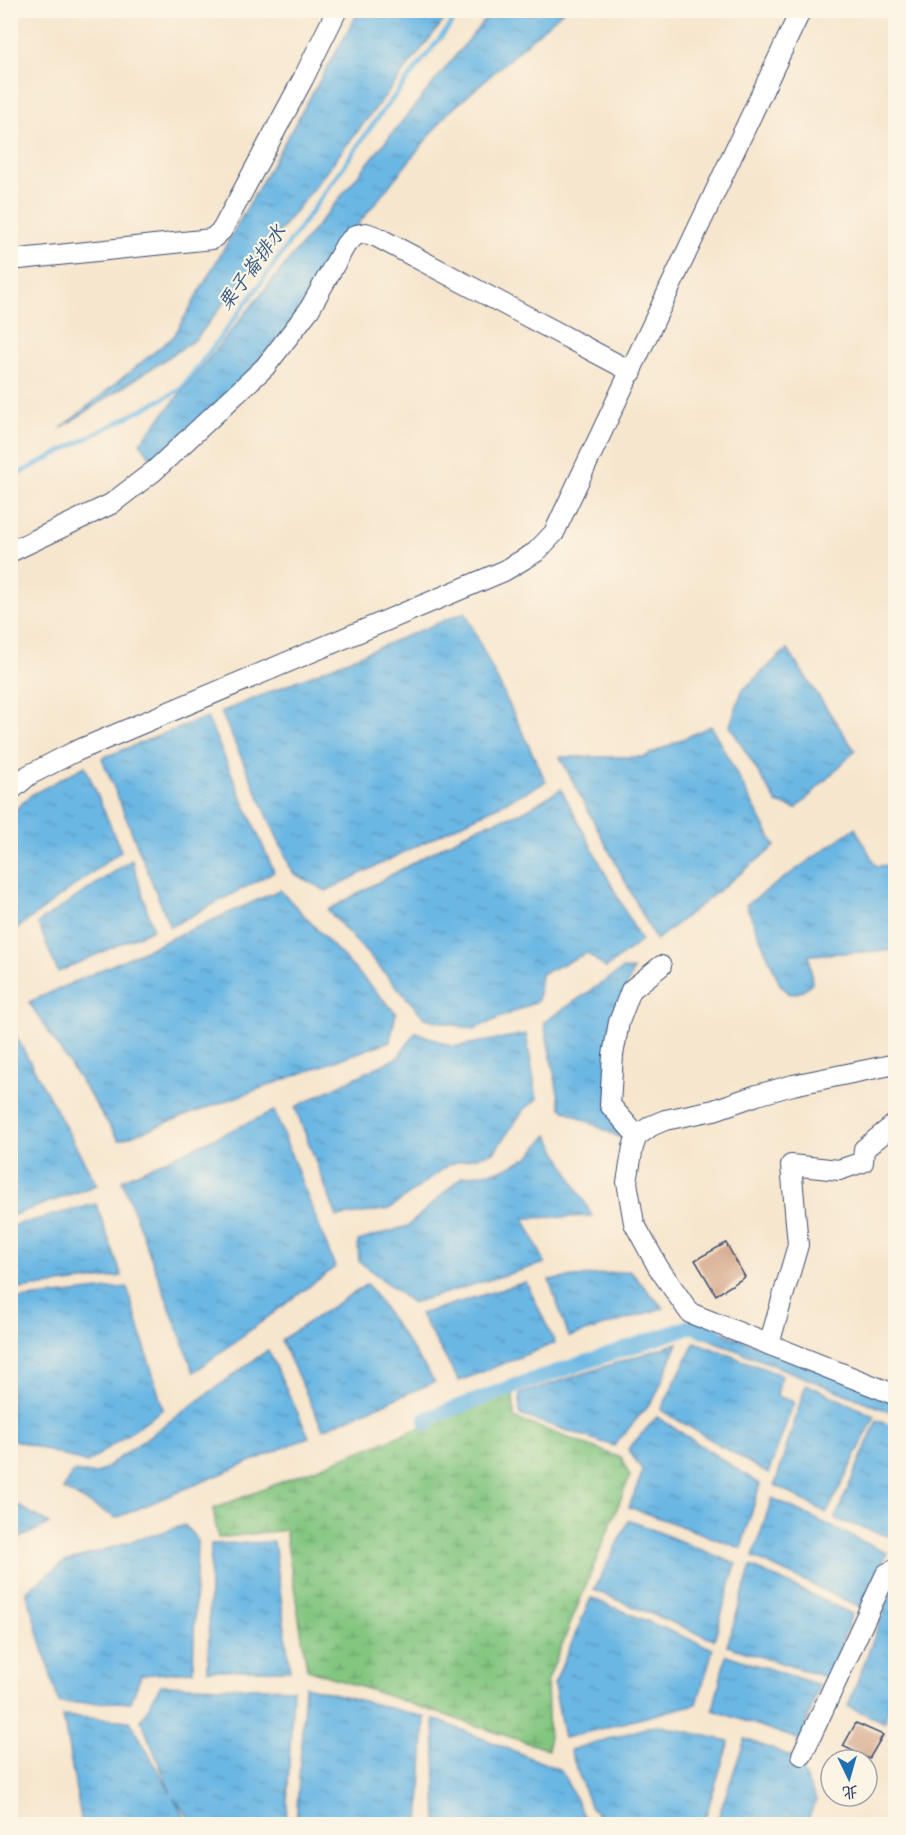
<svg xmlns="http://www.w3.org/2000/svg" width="906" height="1835" font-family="Delius,'LXGW WenKai TC',sans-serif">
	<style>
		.wetland { fill: url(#wetland-marsh); stroke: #4f7a6f; stroke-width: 1.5 }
		.water { fill: url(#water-ripples); stroke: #4373a1; stroke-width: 1.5 }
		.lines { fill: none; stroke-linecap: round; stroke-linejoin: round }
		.stream { stroke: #6bb7e4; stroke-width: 4.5 }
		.canal { stroke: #6bb7e4; stroke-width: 15 }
		.building { fill: #d8ac90 }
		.minor-casing { stroke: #3c4a6f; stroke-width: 22 }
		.minor { stroke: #fff; stroke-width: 20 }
		.labels { text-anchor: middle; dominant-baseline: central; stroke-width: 4.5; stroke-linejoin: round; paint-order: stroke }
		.water-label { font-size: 20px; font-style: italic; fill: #335886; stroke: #fcf5e5 }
	</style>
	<defs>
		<pattern id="wetland-marsh" width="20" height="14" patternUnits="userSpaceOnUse" patternTransform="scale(1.5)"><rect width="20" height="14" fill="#83c680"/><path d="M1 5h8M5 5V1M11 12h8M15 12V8" fill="none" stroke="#6aa16c"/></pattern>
		<pattern id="water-ripples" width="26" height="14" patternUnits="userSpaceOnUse" patternTransform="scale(1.5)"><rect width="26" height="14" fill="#6bb7e4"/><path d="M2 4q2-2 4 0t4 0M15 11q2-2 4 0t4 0" fill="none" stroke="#5795bc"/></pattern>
	</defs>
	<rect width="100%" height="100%" fill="#fcf5e5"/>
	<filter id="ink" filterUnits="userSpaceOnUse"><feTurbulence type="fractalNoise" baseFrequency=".0167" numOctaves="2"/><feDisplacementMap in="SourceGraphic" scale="12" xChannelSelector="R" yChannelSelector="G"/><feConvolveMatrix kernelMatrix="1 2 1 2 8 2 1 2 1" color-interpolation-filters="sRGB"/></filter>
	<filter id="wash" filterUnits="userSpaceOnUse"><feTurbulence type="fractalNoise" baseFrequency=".008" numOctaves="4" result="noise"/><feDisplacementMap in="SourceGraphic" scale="24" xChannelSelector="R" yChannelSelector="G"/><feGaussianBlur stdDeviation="1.35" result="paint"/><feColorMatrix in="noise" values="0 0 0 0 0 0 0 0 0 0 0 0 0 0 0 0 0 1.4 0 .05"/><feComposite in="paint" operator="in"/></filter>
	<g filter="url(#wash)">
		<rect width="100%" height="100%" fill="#f7e6ce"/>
		<polygon class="wetland" points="513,1391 514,1418 622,1458 630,1476 547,1682 549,1750 307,1669 285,1530 218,1538 213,1509"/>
		<g class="water">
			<polygon points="360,10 451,11 196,339 61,428 174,336"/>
			<polygon points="492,11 563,11 446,115 339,248 290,326 231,391 154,462 140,443"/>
			<polygon points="465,612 546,782 326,891 293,873 221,712"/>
			<polygon points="787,649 855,751 796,809 777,803 730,726 742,691"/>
			<polygon points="207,717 274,872 170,927 102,758"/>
			<polygon points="711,726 775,846 656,940 560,757 644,757"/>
			<polygon points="85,766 121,851 11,933 11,814 31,795"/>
			<polygon points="561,789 641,941 606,968 587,953 541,974 538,1001 474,1029 425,1018 328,910 476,828 523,812"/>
			<polygon points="855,828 876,866 895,865 895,952 894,950 809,955 812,983 800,992 790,994 780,984 746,905"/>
			<polygon points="132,860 153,929 58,972 38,923"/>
			<polygon points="280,890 396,1013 390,1041 119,1140 29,1002"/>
			<polygon points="623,969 633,970 621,1001 611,1092 631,1134 625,1140 561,1108 544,1022"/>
			<polygon points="11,1027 97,1185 11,1216 10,1216"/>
			<polygon points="416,1032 453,1047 526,1034 537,1099 523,1111 494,1152 450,1164 389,1209 337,1217 295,1107 398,1057"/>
			<polygon points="274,1111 335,1267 194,1372 122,1180"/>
			<polygon points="548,1135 592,1216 524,1218 545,1263 412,1303 359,1261 358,1241 408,1226 462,1177 502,1170 529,1157"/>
			<polygon points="96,1204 122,1276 11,1290 11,1226"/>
			<polygon points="630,1271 663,1308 569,1337 549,1280"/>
			<polygon points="526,1282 555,1343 459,1381 420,1314"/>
			<polygon points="367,1284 435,1382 323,1429 281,1340"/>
			<polygon points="127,1287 163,1409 87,1463 11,1439 11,1300"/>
			<polygon points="696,1322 895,1399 895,1414 696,1334"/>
			<polygon points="695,1342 781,1375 777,1396 794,1402 768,1474 661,1410"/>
			<polygon points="678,1343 655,1397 614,1446 520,1415 520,1394"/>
			<polygon points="268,1350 309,1437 116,1518 63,1489 73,1472 97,1474"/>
			<polygon points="806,1384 875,1416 827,1513 775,1485"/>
			<polygon points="657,1417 760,1484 741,1548 629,1507 643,1471 628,1449"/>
			<polygon points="877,1420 895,1428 895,1538 835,1519"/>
			<polygon points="772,1498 887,1553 860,1607 753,1557"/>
			<polygon points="11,1501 49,1524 11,1542"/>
			<polygon points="629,1520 736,1564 714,1640 594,1590"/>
			<polygon points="185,1525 197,1540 193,1671 141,1675 131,1702 59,1703 26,1591 65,1562"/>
			<polygon points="274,1542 290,1670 208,1670 211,1544"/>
			<polygon points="751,1566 852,1614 829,1678 727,1646"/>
			<polygon points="895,1582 895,1667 885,1723 848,1706"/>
			<polygon points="591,1598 713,1649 697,1704 564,1738 554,1684"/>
			<polygon points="726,1655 819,1685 801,1740 713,1710"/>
			<polygon points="161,1685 293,1689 286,1824 194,1824 174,1798 188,1824 82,1824 63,1716 130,1721 171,1793 141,1720"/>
			<polygon points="305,1686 425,1717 419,1824 296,1824"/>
			<polygon points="434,1719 561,1770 588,1824 437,1824"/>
			<polygon points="656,1725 729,1741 703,1824 606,1824 590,1806 570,1750"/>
			<polygon points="745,1739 796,1758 816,1800 806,1824 716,1824"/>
		</g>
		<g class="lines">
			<polyline class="stream" points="10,478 180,390 251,297 379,116 462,10"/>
			<polyline class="canal" points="428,1424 426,1419 512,1387 692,1326 715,1333"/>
		</g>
		<g id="blocks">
			<g class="building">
				<polygon points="726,1243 745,1277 716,1295 695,1260"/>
				<polygon points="856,1723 883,1735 869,1759 843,1746"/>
			</g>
		</g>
	</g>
	<g filter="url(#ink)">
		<use href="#blocks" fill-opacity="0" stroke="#3c4a6f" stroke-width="1.5"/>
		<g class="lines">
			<g class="minor-casing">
				<g id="minor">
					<polyline points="10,260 212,239 222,230 303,79 337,10"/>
					<polyline points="10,552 111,504 154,471 265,367 309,310 346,244 356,235 366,233 377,237 632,372"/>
					<polyline points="10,791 29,775 74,752 504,571 536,552 554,533 801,10"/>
					<polyline points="896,1064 793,1085 757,1095 714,1110 665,1120 651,1126 637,1136 633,1147 627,1182 634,1223 658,1267 690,1313 896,1395"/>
					<polyline points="637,1136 610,1105 613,1055 619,1022 631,990 661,966"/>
					<polyline points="769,1344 798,1245 791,1165 839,1170 863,1162 864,1149 896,1123"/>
					<polyline points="802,1755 886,1574 896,1569"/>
				</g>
			</g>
			<use href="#minor" class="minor"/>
		</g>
	</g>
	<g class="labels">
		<g class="water-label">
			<text transform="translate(251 267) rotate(-54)">栗子崙排水</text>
		</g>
	</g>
	<rect width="906" height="1835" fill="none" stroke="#fcf5e5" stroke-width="36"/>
	<g transform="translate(849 1778) rotate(175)"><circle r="28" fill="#fcf5e5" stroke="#a2a6af" stroke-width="1.5"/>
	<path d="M0-4.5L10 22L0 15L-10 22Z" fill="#1f6fb2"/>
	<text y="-9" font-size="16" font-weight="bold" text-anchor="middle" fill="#1b2f5e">北</text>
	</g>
</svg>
